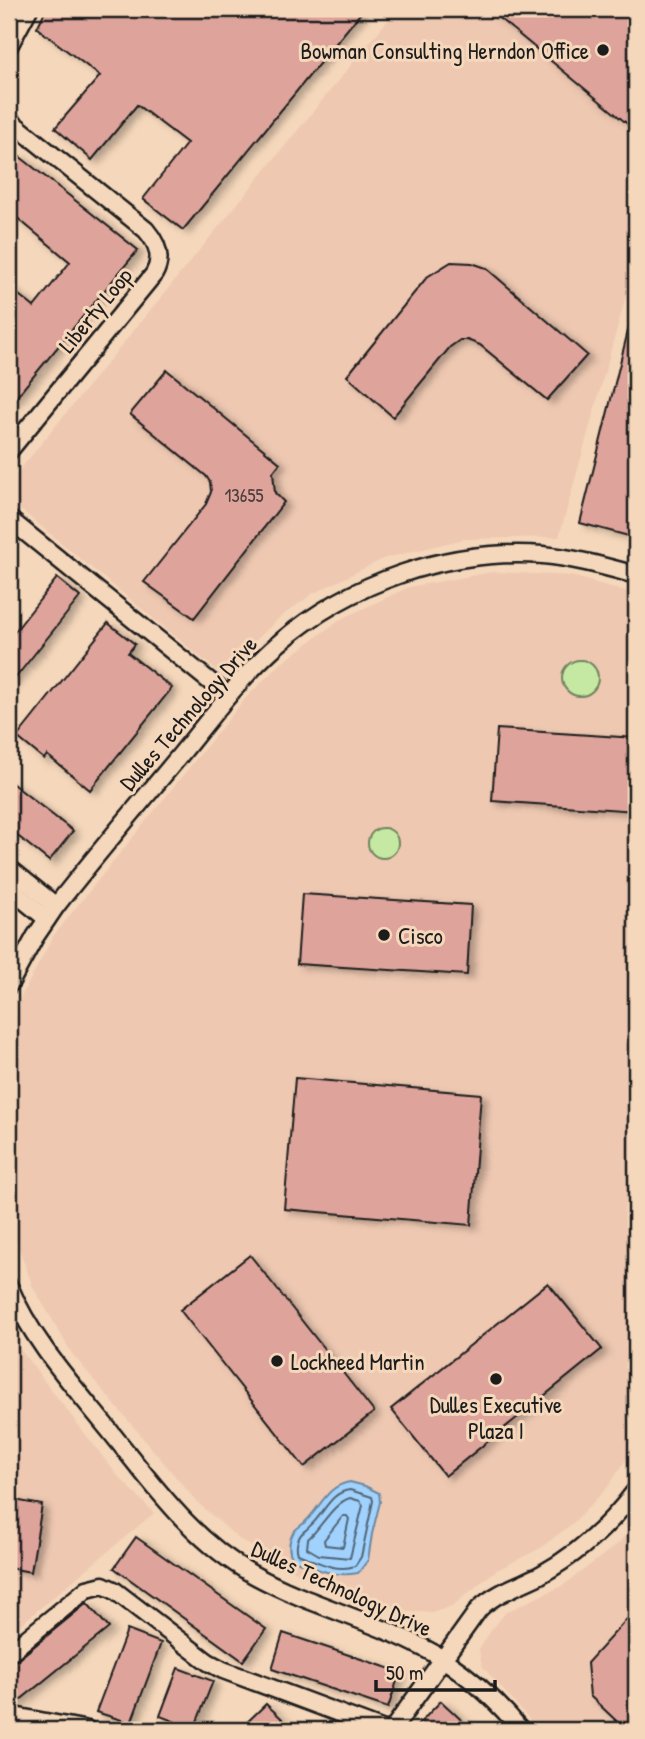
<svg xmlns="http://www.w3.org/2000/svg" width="645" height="1739" font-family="'Patrick Hand',sans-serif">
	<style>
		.built { fill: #eec8b1 }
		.green { fill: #c5e9a2; stroke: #70825f; stroke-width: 2 }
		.water { fill: #a0d2fd; stroke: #6b89a3; stroke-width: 2 }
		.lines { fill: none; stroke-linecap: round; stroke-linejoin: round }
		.shore { stroke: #516576; stroke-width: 2 }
		.building { fill: #dea49b; stroke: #1c1c1c; stroke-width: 2; filter: url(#shadow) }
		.minor-casing { stroke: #1c1c1c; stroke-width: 21 }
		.minor { stroke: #f5d7bb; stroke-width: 16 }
		.poi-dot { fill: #1c1c1c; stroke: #f5d7bb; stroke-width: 2.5 }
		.labels { text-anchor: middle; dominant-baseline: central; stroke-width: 6; stroke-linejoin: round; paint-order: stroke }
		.number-label { font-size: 19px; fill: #4c3e3c }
		.poi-label { font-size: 23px; fill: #1c1c1c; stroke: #f5d7bb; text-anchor: start }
		.street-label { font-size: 23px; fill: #1c1c1c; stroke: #f5d7bb }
	</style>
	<defs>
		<filter id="shadow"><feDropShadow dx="6" dy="3.5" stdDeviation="3.5" flood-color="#0004"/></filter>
	</defs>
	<rect width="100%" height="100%" fill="#f5d7bb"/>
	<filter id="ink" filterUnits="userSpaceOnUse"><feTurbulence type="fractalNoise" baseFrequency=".0143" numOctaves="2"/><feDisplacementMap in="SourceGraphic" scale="14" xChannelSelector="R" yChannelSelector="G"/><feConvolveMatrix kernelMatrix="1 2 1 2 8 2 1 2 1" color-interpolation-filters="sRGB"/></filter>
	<g filter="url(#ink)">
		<g class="built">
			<polygon points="397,9 636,9 636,260 559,537 464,539 385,558 312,594 279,618 221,674 9,500 9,483"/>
			<polygon points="493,572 571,576 636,594 636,1445 607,1488 573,1523 539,1549 495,1571 452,1606 435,1612 409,1612 303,1576 239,1539 197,1502 73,1355 33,1287 9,1220 9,1048 21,997 54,935 243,701 278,666 339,620 409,587"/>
			<polygon points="9,1335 116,1474 154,1513 9,1634"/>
			<polygon points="636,1522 636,1730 539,1730 482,1666 479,1650 490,1632 506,1612 564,1585 619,1543"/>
		</g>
		<g class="green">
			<circle cx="580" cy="678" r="18"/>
			<circle cx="383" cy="843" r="15"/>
		</g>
		<path class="water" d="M350,1482L365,1486L379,1493L380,1502L372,1534L368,1560L358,1573C332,1578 316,1568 293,1560C288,1551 288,1542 293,1533C296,1528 301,1526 305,1522C321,1507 326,1486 350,1482Z"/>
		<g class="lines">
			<g class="shore">
				<path d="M350,1490L372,1497L373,1501L361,1557L355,1566C336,1573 316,1561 298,1554C296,1548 296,1544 299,1538C301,1532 306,1531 310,1526C324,1514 330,1492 350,1490Z"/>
				<path d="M350,1498L360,1501L363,1505L350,1558L319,1555L307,1548L308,1539C321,1528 333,1503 350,1498Z"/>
				<polygon points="343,1516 347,1516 349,1519 343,1547 325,1545 324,1540"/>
			</g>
		</g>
		<g class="building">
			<polygon points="46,9 364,9 183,230 143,199 187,143 137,105 92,160 55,128 100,76 37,28"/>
			<polygon points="488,9 620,9 636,22 636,131"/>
			<polygon points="19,156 138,250 9,406 9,287 34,307 70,262 9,211 9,160"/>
			<polygon points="451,262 472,263 486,268 587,355 547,400 480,345 467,340 460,340 450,347 393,417 347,376 427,277"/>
			<polygon points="632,315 636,316 636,538 580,523"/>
			<polygon points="167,370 280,463 273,472 275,493 284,502 194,618 144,582 206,504 211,492 210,482 206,476 130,414"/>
			<polygon points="57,578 80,597 9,686 9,639"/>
			<polygon points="108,623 135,644 128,653 172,688 90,790 47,755 44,759 17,737"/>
			<polygon points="497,729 636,738 636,811 492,801"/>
			<polygon points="9,781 73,831 49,861 9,829"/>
			<polygon points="302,894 471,905 467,975 297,964"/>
			<polygon points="295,1078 481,1094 471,1225 284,1209"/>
			<polygon points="250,1255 374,1412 304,1467 180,1310"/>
			<polygon points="548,1283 602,1349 445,1476 391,1409"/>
			<polygon points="9,1499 42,1505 31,1572 9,1568"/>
			<polygon points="136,1537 266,1629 243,1661 114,1568"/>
			<polygon points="87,1603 109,1628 14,1705 9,1699 9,1663 16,1661"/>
			<polygon points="636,1609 636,1730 626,1730 590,1696 587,1663"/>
			<polygon points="127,1630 161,1643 131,1723 96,1712"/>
			<polygon points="283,1633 400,1672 388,1708 272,1669"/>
			<polygon points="178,1668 213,1681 194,1729 160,1716"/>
			<polygon points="441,1701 472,1730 413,1730"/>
			<polygon points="266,1704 294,1730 239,1730"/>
		</g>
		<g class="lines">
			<g class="minor-casing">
				<g id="minor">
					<polyline points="9,46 29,9"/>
					<path d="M9,120L146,230C158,244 163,258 154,274L9,451"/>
					<polyline points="9,519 228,696"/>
					<polyline points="9,868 56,906"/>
					<polyline points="9,888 47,919"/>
					<path d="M9,985L35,937L56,906C95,856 136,808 177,759C209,720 240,677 278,644C350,582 448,548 543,555C575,558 606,567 636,575"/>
					<path d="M9,1286C32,1341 72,1384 109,1430C152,1483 192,1541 254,1575C314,1608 385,1623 443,1659C471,1678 500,1704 521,1730"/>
					<polyline points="9,1653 87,1589 103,1585 114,1590 208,1662 223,1670 384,1730"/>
					<polyline points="9,1715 88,1730"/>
					<path d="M392,1730L479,1609C495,1593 520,1585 540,1575C578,1554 610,1525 636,1490"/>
				</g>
			</g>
			<use href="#minor" class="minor"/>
		</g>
	</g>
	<g class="poi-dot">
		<circle cx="603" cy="50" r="7"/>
		<circle cx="384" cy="935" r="7"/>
		<circle cx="277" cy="1361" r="7"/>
		<circle cx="496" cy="1379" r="7"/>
	</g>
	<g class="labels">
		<g class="number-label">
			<text x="244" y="495">13655</text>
		</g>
		<g class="poi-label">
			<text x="589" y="50" text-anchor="end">Bowman Consulting Herndon Office</text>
			<text x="398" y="935">Cisco</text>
			<text x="291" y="1361">Lockheed Martin</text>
			<text x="496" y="1404" text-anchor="middle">Dulles Executive<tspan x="496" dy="26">Plaza I</tspan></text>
		</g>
		<g class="street-label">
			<text transform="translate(95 310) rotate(-51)">Liberty Loop</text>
			<text transform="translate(188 713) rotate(-49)">Dulles Technology Drive</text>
			<text transform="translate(342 1588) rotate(25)">Dulles Technology Drive</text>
		</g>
	</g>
	<rect width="645" height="1739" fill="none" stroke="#f5d7bb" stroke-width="35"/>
	<rect x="18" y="18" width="610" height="1704" fill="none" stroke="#1c1c1c" stroke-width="2.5" filter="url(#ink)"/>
	<path d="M376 1680v10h119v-10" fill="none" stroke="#1c1c1c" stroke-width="3.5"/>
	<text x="386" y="1680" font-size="21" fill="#1c1c1c" stroke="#f5d7bb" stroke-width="5" paint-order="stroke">50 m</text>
</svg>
